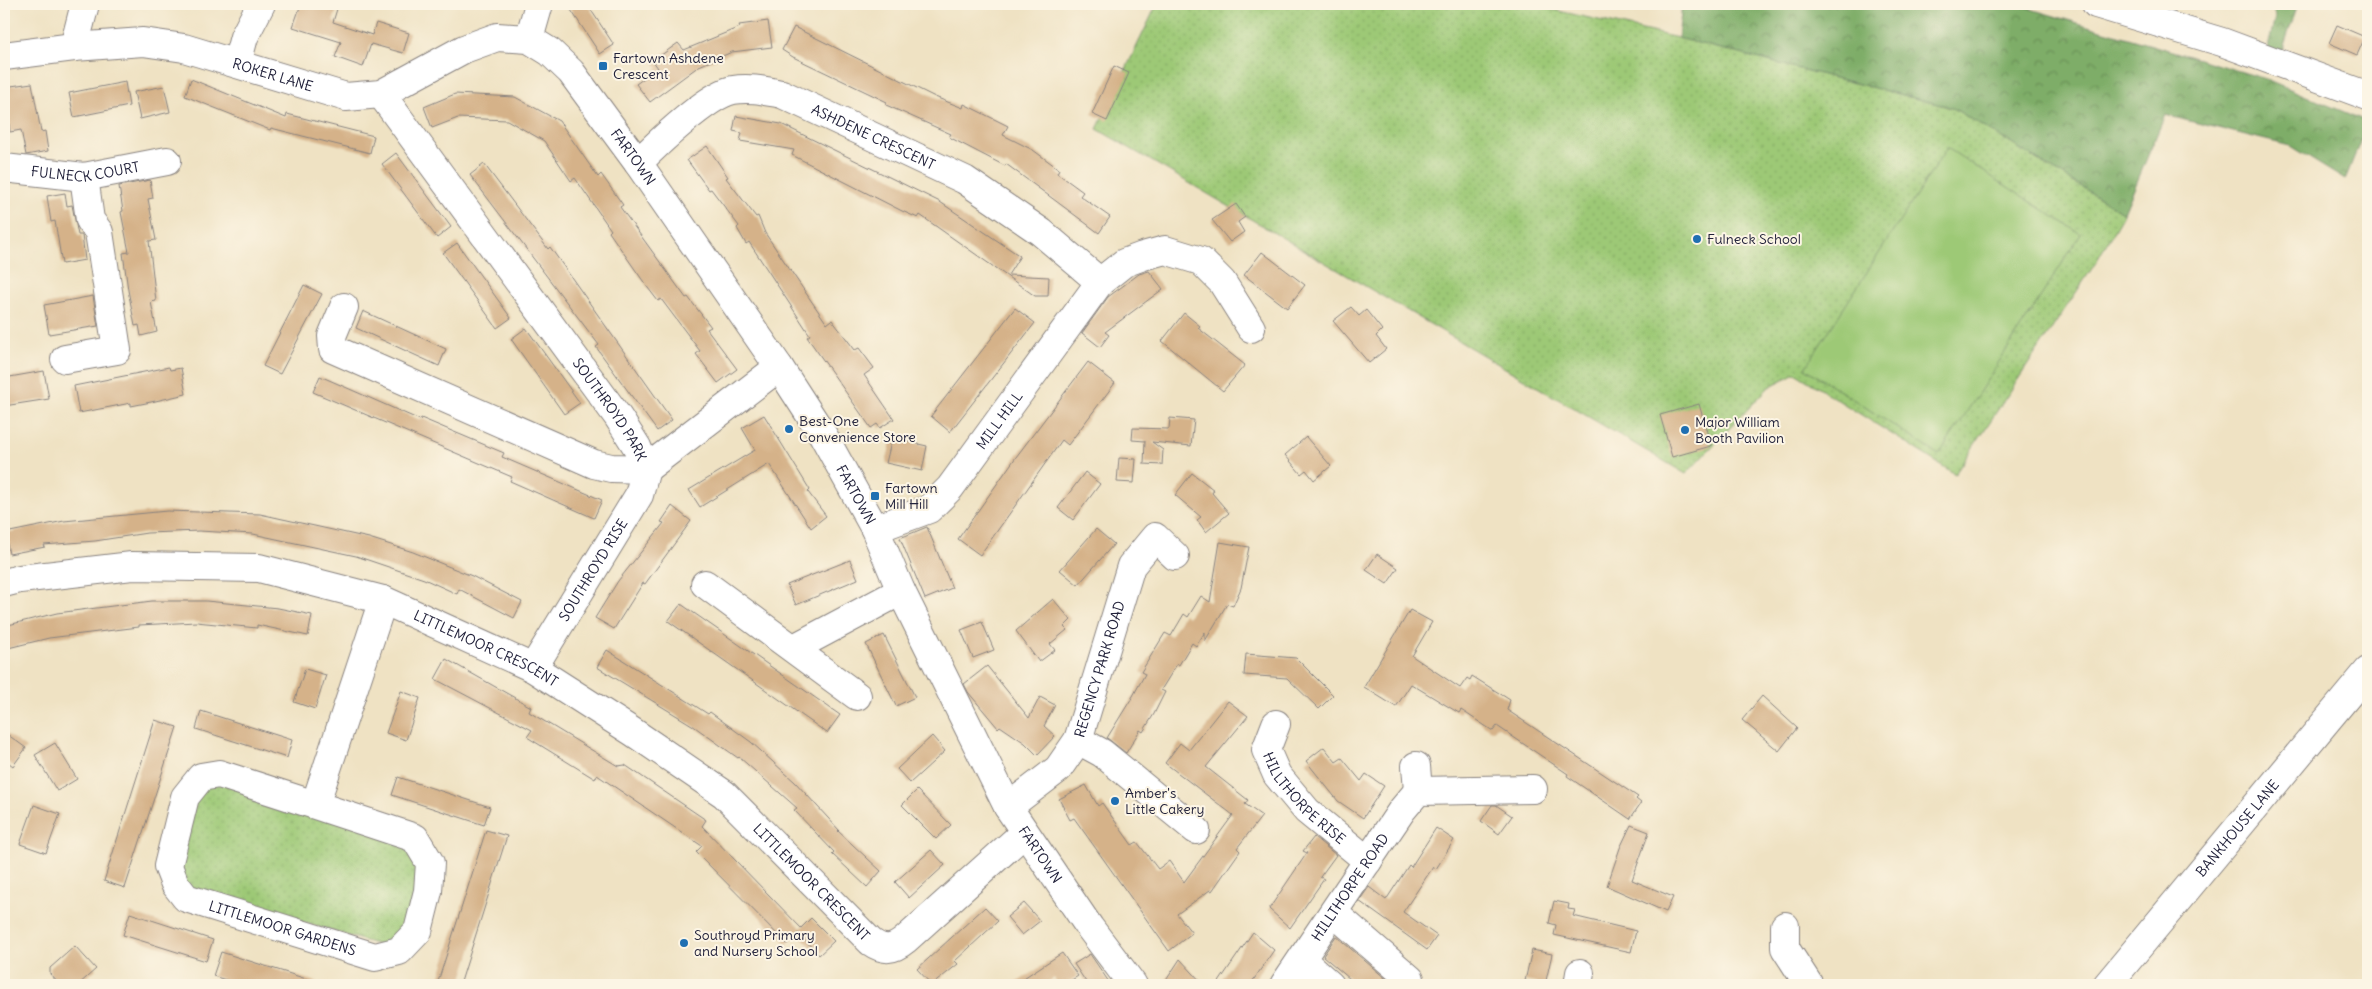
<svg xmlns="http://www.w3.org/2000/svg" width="2372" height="989" font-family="Delius,sans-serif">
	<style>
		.green { fill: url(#green-dots); stroke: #607658 }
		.forest { fill: url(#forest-crowns); stroke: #506851 }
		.pitch { fill: #9dc976; stroke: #607658 }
		.building { fill: #d5b289 }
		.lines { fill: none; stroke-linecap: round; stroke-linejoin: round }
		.minor-casing { stroke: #88827f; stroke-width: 30 }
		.minor { stroke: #fff; stroke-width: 28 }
		.poi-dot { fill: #1f6fb2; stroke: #fcf5e5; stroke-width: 2 }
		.labels { text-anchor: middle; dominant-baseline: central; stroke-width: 4; stroke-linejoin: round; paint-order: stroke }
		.poi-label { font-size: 14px; fill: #22223b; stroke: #fcf5e5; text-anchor: start }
		.street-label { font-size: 14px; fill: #22223b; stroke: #fcf5e5 }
	</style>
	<defs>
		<pattern id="green-dots" width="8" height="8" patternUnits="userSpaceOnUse" patternTransform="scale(1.25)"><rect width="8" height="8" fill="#9dc976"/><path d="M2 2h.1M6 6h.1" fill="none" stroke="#87ac67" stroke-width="1.8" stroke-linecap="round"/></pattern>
		<pattern id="forest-crowns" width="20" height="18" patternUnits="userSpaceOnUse" patternTransform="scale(1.25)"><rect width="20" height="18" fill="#7ead67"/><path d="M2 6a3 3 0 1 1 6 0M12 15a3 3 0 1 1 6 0" fill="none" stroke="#678c56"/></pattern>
	</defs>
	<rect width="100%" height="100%" fill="#fcf5e5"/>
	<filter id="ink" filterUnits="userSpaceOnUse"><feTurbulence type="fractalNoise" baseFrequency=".02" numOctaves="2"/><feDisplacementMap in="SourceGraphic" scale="10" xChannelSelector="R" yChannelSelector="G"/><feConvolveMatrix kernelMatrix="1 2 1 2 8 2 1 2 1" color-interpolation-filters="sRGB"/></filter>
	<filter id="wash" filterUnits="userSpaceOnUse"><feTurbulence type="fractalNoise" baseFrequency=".0096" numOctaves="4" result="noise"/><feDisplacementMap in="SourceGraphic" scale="20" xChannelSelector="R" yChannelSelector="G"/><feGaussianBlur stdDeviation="1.12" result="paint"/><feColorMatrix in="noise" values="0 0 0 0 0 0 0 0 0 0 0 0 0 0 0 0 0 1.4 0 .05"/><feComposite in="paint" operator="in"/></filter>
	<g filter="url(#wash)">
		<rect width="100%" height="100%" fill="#efe2c3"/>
		<g class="green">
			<polygon points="1157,4 1528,4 1678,38 1953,108 2124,213 2095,264 1955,474 1795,373 1769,387 1686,474 1097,129"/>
			<polygon points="201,777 415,838 430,863 399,951 175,884"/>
		</g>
		<g class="forest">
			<polygon points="1682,4 2014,4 2266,79 2368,122 2345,180 2290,146 2165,115 2124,213 1953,108 1678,38"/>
			<polygon points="2272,4 2298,4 2280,57 2267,52 2275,17"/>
		</g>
		<polygon class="pitch" points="1947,148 2081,234 1939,455 1805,368"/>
		<g id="blocks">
			<g class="building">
				<polygon points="301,4 319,4 337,9 333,22 372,35 376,23 409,33 403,53 371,44 363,67 335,57 341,42 293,27"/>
				<polygon points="567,4 587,4 614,45 600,54"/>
				<polygon points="768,21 772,47 732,52 699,66 650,102 636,84 658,68 653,61 678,43 684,50 740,27 739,25"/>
				<polygon points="2337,25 2365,37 2357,55 2329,43"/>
				<polygon points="794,27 935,97 963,108 964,104 1008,126 1003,135 1033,150 1059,169 1057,173 1083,192 1080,196 1110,217 1099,233 1006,164 1005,166 949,137 951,134 886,105 887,102 793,57 782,50"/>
				<polygon points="1114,66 1129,73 1107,121 1092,114"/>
				<polygon points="191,79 286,118 287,114 374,136 370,153 271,128 270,130 185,96"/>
				<polygon points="125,82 129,106 74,117 69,93"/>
				<polygon points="32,83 41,132 45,131 48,151 26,155 21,130 10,132 4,87"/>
				<polygon points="164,86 170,112 140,119 134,92"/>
				<polygon points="455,94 515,97 559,121 598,177 601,174 623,205 620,207 686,298 688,297 711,327 707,329 737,369 718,383 696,354 700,351 661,299 658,301 648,288 609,232 611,230 575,178 571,181 544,141 507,120 458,118 432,128 424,107"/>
				<polygon points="736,116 781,124 940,202 1020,256 1008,275 1049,277 1048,296 1035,296 920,215 918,218 902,211 792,155 794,150 740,141 742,133 733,131"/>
				<polygon points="707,146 728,177 726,178 756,217 758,216 765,233 827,324 832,320 855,350 859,348 874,368 864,375 894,419 880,428 877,424 871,428 807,337 810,335 749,242 746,244 737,228 739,226 711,189 709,190 687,160"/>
				<polygon points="396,153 451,227 437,238 382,164"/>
				<polygon points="484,164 548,249 550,247 672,420 657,431 596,347 599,345 470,175"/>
				<polygon points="150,180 153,198 148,199 156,240 149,241 156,301 151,302 157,332 141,336 139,325 135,326 128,290 123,253 129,252 121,212 123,211 119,186"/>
				<polygon points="65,193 67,206 72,205 78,235 82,235 85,260 62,264 55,221 51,222 47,196"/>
				<polygon points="1236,204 1245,217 1238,222 1244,232 1230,242 1212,220"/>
				<polygon points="457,243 511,318 497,328 443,253"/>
				<polygon points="1262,252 1305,285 1287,308 1244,275"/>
				<polygon points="1149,271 1163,289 1105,332 1109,335 1100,347 1082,333 1108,297 1139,274"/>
				<polygon points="304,285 322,294 280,374 263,366"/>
				<polygon points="93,296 98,326 49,334 44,305"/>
				<polygon points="1351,307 1359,316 1366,310 1382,330 1376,336 1386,349 1369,363 1333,321"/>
				<polygon points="1015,308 1035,323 950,432 931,416"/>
				<polygon points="363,311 446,349 439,366 356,328"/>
				<polygon points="1184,313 1200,326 1198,328 1245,365 1223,391 1162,341"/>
				<polygon points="526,328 580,403 564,414 511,339"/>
				<polygon points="1088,362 1115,383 1068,445 1062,440 980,555 958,539 1016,457"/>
				<polygon points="169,367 170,370 181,368 186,394 151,402 131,406 131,403 79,413 74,386"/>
				<polygon points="44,371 49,399 4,406 4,378"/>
				<polygon points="320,376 420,420 421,418 504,453 502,457 602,500 594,518 510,481 512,477 313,392"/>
				<polygon points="1699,404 1711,446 1672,457 1660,415"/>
				<polygon points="764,415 810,490 808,492 826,516 811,528 769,464 700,507 689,490 755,450 742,428"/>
				<polygon points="1170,418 1194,420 1191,446 1152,442 1163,450 1162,465 1144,464 1145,441 1132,440 1133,428 1169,429"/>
				<polygon points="1306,437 1331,466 1314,480 1306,470 1301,474 1285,455"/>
				<polygon points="892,438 927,446 922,471 886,463"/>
				<polygon points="1119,458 1136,459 1134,483 1117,482"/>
				<polygon points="1085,472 1100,484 1073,520 1058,508"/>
				<polygon points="1192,473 1214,490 1212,493 1229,513 1206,532 1197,520 1201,517 1175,495"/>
				<polygon points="672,506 691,521 645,584 643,583 614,629 595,618 618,581 664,523 661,522"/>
				<polygon points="167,511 260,514 369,538 413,552 472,576 522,602 514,618 459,589 457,594 424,579 356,556 253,534 199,531 147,533 95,541 44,545 45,547 9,554 5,533 64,521"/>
				<polygon points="927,527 952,588 925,599 900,538"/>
				<polygon points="1096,529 1114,544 1078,585 1060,570"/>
				<polygon points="1220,542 1249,547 1241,588 1233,606 1227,604 1205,641 1205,632 1196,646 1192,643 1179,665 1177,664 1161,690 1165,692 1154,714 1143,732 1140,730 1126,753 1107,738 1133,696 1145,674 1141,672 1165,633 1171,636 1184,614 1188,617 1201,596 1210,602"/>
				<polygon points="1377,554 1398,568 1387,584 1366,570"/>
				<polygon points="850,560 858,579 796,605 787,585"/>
				<polygon points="1053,599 1071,620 1064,627 1067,630 1050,644 1055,650 1039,662 1016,631"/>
				<polygon points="152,601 206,601 278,608 312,615 308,636 257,625 257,628 196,622 139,625 139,627 49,638 4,649 4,626 57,613"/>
				<polygon points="681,604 840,715 827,733 668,621"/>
				<polygon points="1410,610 1432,622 1412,656 1460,688 1467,678 1470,680 1472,676 1510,700 1507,710 1638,797 1636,799 1641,803 1630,819 1567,776 1568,774 1497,726 1493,731 1461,710 1459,713 1411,684 1396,707 1364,687"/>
				<polygon points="982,622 994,650 973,658 961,630"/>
				<polygon points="884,635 915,697 896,706 866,644"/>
				<polygon points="607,650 708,714 710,712 751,742 795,782 839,830 838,831 881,871 867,887 832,854 834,852 794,810 797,808 739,757 738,758 692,725 597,667"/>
				<polygon points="1246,654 1296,658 1333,695 1319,709 1287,678 1244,675"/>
				<polygon points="446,659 531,707 529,712 618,766 625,765 706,820 702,826 801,928 811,918 834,941 819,955 798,933 787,944 696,852 702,846 597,775 595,779 527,737 532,730 435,679"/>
				<polygon points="987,666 1029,718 1040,697 1055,705 1044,726 1055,736 1037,755 1025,743 1000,726 998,728 968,692 964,684"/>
				<polygon points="305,669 326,675 315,709 294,702"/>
				<polygon points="401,691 420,698 406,740 386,733"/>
				<polygon points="1762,696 1797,728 1779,751 1742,720"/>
				<polygon points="1228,701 1248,716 1206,767 1248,800 1245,804 1262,816 1237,848 1240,851 1212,891 1210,890 1177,914 1192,933 1169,951 1074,818 1070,820 1059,799 1086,785 1098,806 1102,803 1132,845 1137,842 1158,869 1169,861 1184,882 1233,815 1165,763 1180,743 1189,750"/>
				<polygon points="201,711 292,740 287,758 196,729"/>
				<polygon points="155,720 177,727 125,888 104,881"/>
				<polygon points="4,732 26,748 13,766 4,759"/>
				<polygon points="932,736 945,751 910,783 897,769"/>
				<polygon points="55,743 77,779 57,791 35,755"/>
				<polygon points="1324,747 1336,762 1342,758 1361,781 1366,774 1384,786 1363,818 1338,801 1306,761"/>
				<polygon points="398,777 490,807 484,825 392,795"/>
				<polygon points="917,790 951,825 936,839 902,805"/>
				<polygon points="34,805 60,814 46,853 20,844"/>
				<polygon points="1492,805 1496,805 1512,816 1499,834 1481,821"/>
				<polygon points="1631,825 1649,832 1632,880 1673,897 1666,912 1607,886 1620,848"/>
				<polygon points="1436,828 1454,840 1436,869 1433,867 1403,912 1437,936 1427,950 1359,901 1369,887 1386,900 1409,865 1411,867"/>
				<polygon points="486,830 507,836 460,985 437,985"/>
				<polygon points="1314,837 1336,855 1320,877 1324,879 1290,928 1269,909 1307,853 1303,851"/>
				<polygon points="931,850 945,865 909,898 895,882"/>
				<polygon points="1554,901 1569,904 1568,909 1575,910 1573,916 1636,931 1631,952 1554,935 1556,925 1549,923"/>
				<polygon points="1024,903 1040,921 1022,935 1007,917"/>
				<polygon points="985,907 998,921 955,961 958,964 932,985 917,969"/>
				<polygon points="130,913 213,940 206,961 123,935"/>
				<polygon points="1253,932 1274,950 1250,985 1217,985"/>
				<polygon points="1336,936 1393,985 1357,985 1323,956"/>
				<polygon points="75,946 96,969 78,985 60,985 50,974 50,968"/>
				<polygon points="1532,950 1552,954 1545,985 1525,981"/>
				<polygon points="221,952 316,982 315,985 242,985 213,976"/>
				<polygon points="1062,953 1078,976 1064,985 1058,985 1054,978 1043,985 1013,985"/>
				<polygon points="1090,954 1092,957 1111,985 1088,985 1074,964"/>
				<polygon points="1180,959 1204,985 1163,985"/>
			</g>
		</g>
	</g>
	<g filter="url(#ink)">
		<use href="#blocks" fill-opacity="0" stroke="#88827f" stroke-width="1"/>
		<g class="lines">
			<g class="minor-casing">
				<g id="minor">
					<polyline points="2096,4 2222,42 2368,96"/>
					<polyline points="529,39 539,4"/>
					<polyline points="74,47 85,4"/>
					<path id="s1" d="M4,56L74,47L143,42L184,48L346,97L381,94L464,49L497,37L529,39L550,52L571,72L638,163L779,367L823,435L875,529L901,591L1008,807L1090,928L1133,985"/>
					<polyline points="237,63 244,37 261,4"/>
					<path id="s2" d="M381,94L618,417L637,447L646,469"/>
					<path id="s3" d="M638,163C657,144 708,95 733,90C750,87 766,91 782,94L965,180L1041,232L1100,282"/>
					<path id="s4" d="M4,168L84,177L167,161"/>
					<polyline points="344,307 332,336 333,349 594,464 611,468 646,469"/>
					<polyline points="65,359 117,350 99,232 90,220 84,177"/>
					<polyline points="646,469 779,367"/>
					<path id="s5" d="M875,529L929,509L950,488L1100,282L1124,263L1143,256L1165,250L1201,261L1222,282L1251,328"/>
					<path id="s6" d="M4,583L20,579L132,566L259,568L383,600L533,668L633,732L724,794L871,942C884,951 893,950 905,940L1024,833"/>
					<polyline points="705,584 857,696"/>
					<polyline points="794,648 901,591"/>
					<path id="s7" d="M533,668L639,495L646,469"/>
					<path id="s8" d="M1276,724L1266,750L1277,775L1307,811L1368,861"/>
					<polyline points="1078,740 1102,753 1196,830"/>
					<polyline points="1416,766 1418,791"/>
					<path id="s9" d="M315,805L219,774L201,777L185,797L168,866L175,884L186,898L375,957L399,951L418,931L428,891L430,863L415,838L315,805L383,600"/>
					<path id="s10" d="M1008,807L1058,769L1078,740L1131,566L1155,537L1175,556"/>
					<polyline points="1334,913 1410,979"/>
					<polyline points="1785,926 1785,948 1809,985"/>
					<polyline points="1302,960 1330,985"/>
					<path id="s11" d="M1284,985L1402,810L1418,791L1533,789"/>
					<polyline points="1578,985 1580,973"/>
					<path id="s12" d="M2107,985L2368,671"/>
				</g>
			</g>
			<use href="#minor" class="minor"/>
		</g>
	</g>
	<g class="poi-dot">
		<rect x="598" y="61" width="10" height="10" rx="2.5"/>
		<circle cx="1697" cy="239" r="5"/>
		<circle cx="789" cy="429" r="5"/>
		<circle cx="1685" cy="430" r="5"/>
		<rect x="870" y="491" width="10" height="10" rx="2.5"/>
		<circle cx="1115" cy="801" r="5"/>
		<circle cx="684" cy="943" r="5"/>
	</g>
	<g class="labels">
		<g class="poi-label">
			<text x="613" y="58">Fartown Ashdene<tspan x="613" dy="16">Crescent</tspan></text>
			<text x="1707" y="239">Fulneck School</text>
			<text x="799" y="421">Best-One<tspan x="799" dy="16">Convenience Store</tspan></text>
			<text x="1695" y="422">Major William<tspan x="1695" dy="16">Booth Pavilion</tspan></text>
			<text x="885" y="488">Fartown<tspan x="885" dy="16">Mill Hill</tspan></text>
			<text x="1125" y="793">Amber's<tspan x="1125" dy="16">Little Cakery</tspan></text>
			<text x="694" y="935">Southroyd Primary<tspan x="694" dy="16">and Nursery School</tspan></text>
		</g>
		<g class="street-label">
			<text stroke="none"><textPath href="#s1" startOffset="274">ROKER LANE</textPath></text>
			<text stroke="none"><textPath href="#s3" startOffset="271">ASHDENE CRESCENT</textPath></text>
			<text stroke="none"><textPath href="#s1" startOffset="706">FARTOWN</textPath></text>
			<text stroke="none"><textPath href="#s4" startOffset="82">FULNECK COURT</textPath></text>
			<text stroke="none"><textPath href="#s2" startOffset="390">SOUTHROYD PARK</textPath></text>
			<text stroke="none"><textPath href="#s5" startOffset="171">MILL HILL</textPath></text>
			<text stroke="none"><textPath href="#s1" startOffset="1111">FARTOWN</textPath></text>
			<text stroke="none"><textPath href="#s7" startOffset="115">SOUTHROYD RISE</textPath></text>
			<text stroke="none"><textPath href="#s6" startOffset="498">LITTLEMOOR CRESCENT</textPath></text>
			<text stroke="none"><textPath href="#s10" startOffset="172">REGENCY PARK ROAD</textPath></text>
			<text stroke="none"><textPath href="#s8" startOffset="90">HILLTHORPE RISE</textPath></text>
			<text stroke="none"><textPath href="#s12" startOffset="204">BANKHOUSE LANE</textPath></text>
			<text stroke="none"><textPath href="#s1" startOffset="1516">FARTOWN</textPath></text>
			<text stroke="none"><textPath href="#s6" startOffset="902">LITTLEMOOR CRESCENT</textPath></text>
			<text stroke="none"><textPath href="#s11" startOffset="118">HILLTHORPE ROAD</textPath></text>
			<text stroke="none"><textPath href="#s9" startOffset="354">LITTLEMOOR GARDENS</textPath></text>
		</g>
	</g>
	<rect width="2372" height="989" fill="none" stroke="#fcf5e5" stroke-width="20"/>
</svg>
